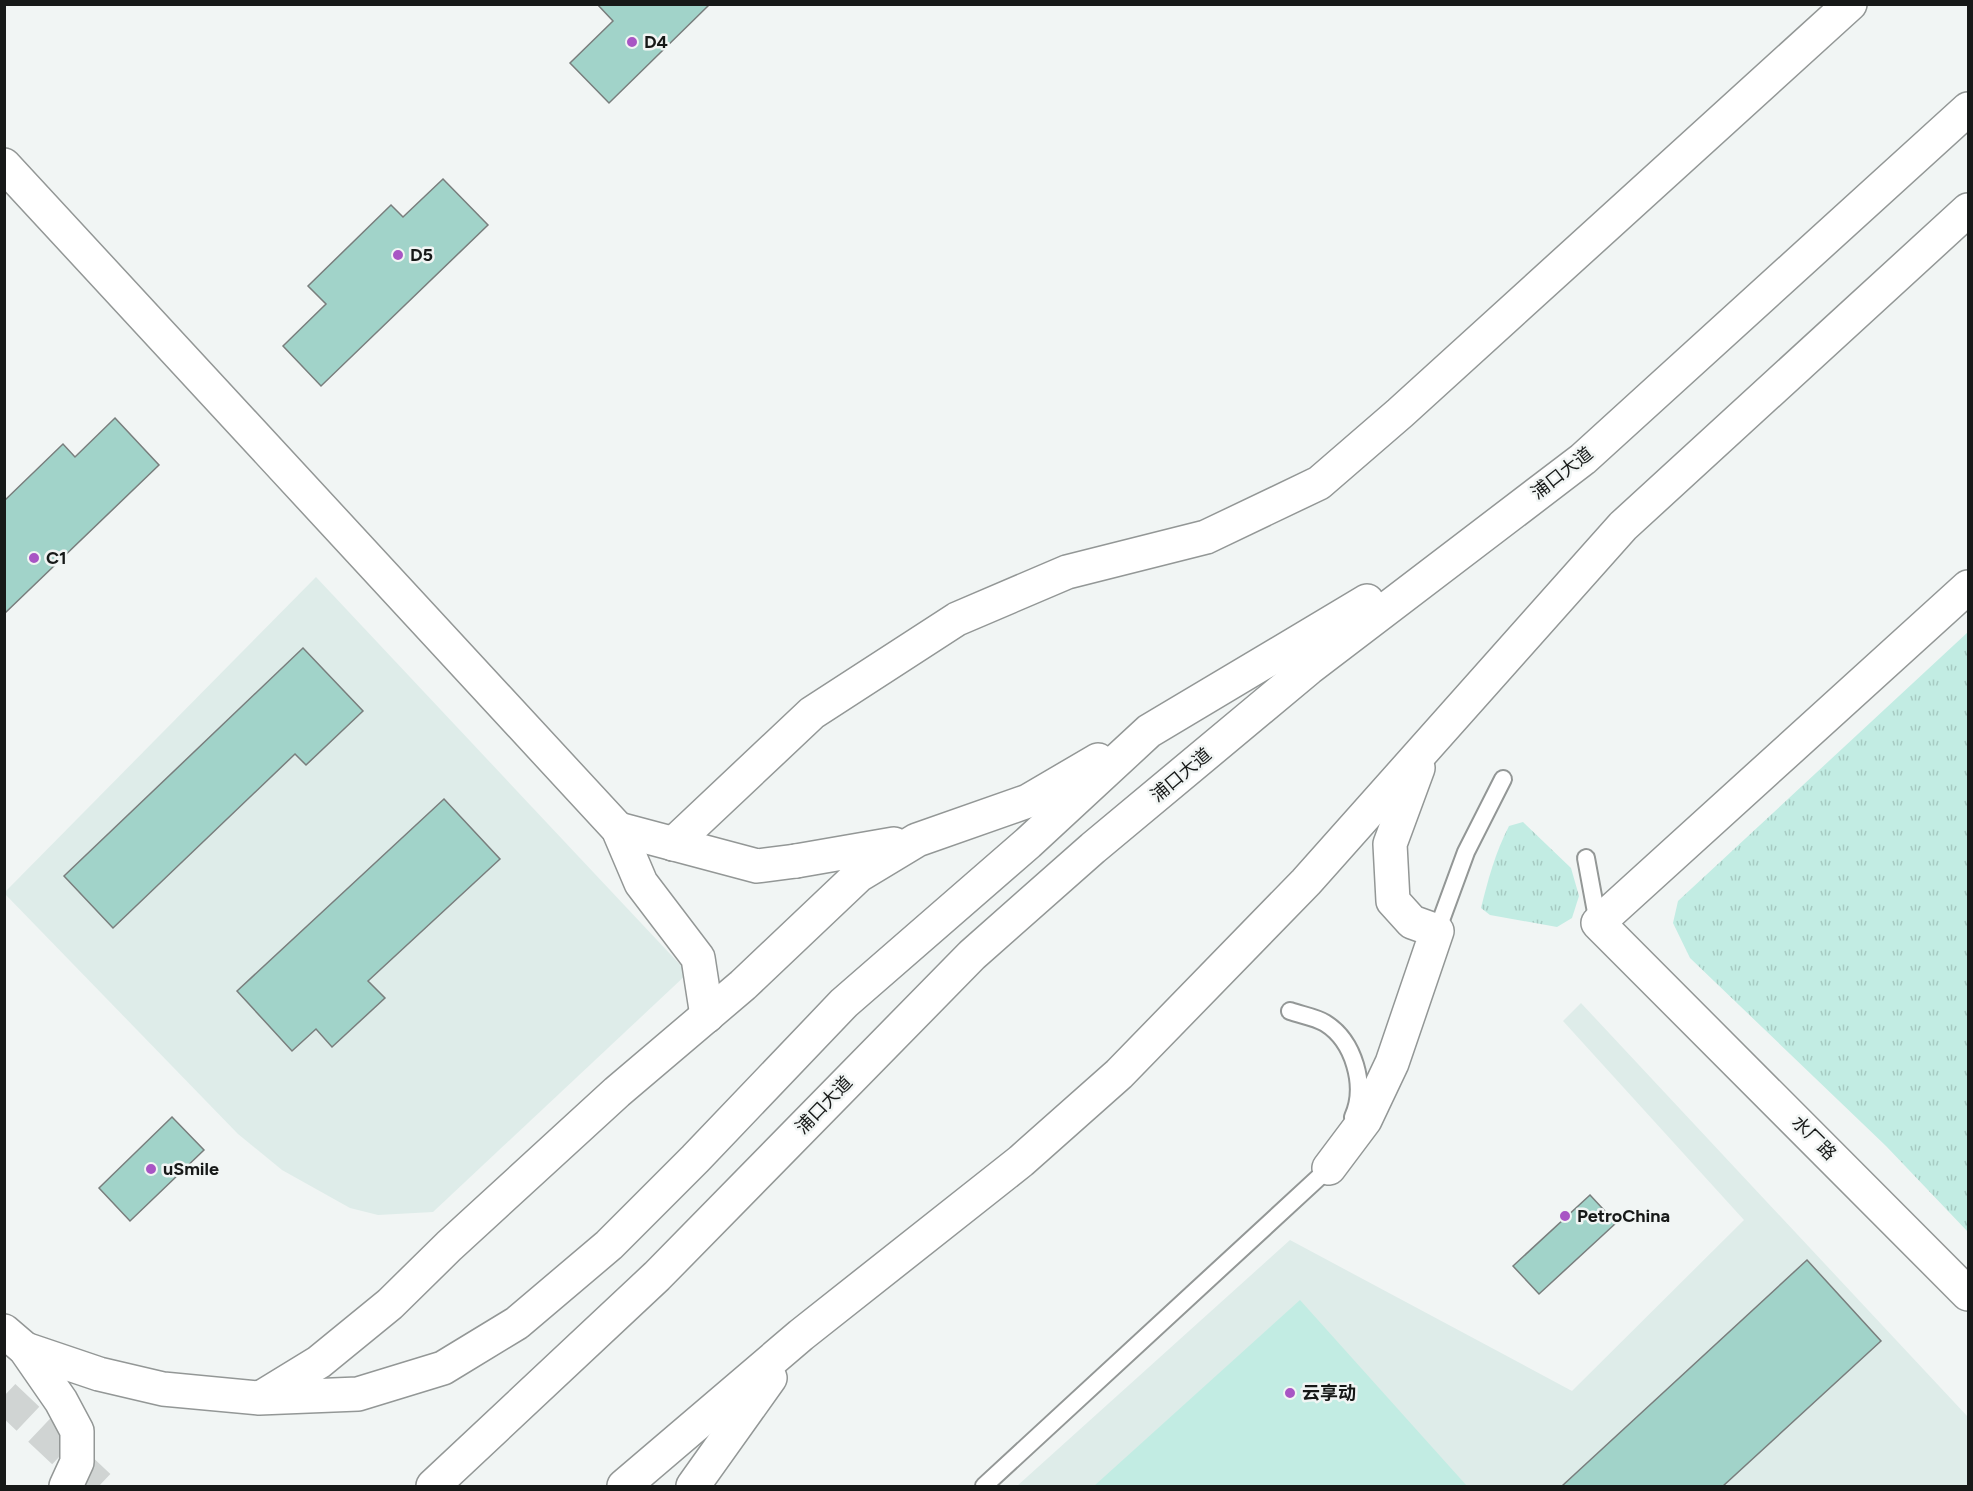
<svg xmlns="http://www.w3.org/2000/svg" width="1973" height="1491" font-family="Figtree,'Noto Sans SC',sans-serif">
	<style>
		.built { fill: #deece9 }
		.grass { fill: url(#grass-tufts) }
		.park { fill: #c2ece3 }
		.building { fill: #a1d3c9; stroke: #797e7d; stroke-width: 1.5 }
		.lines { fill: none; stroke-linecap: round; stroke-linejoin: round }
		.highway-tunnel { stroke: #d0d4d3; stroke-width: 33; stroke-dasharray: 33 16; stroke-linecap: butt }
		.lane-casing { stroke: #939796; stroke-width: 20 }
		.street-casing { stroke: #939796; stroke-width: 36 }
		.secondary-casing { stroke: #939796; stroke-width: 36 }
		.highway-casing { stroke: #939796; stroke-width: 36 }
		.lane { stroke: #fff; stroke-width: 16 }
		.street { stroke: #fff; stroke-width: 33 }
		.secondary { stroke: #fff; stroke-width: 33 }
		.highway { stroke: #fff; stroke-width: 33 }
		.poi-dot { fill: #a855c4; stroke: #f1f5f4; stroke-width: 2 }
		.labels { text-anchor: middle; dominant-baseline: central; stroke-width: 5; stroke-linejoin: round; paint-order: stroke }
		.poi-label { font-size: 18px; font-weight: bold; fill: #171918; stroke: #f1f5f4; text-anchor: start }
		.street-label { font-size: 18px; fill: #171918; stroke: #f1f5f4 }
	</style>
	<defs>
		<pattern id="grass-tufts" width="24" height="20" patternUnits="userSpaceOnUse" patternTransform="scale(1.5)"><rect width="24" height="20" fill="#c2ece3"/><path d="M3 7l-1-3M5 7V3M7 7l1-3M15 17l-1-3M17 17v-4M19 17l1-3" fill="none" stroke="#a6cac2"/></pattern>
	</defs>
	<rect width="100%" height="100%" fill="#f1f5f4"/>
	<g class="built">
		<polygon points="316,577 688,973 433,1212 378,1215 350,1208 282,1170 238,1134 5,894 5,892"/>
		<polygon points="1581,1003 1968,1417 1968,1486 1017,1486 1290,1240 1572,1391 1744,1220 1563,1021"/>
	</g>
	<g class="grass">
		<polygon points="1968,632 1968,1232 1886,1146 1690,958 1673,923 1678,901"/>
		<path d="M1523,822L1571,868L1579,896L1572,918L1557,927L1490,915L1481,908C1488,880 1495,853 1509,826Z"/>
	</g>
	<polygon class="park" points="1300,1300 1467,1486 1094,1486"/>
	<g class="building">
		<polygon points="597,4 710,4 609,103 570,63 613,21"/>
		<polygon points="443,179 488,225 321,386 283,346 326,304 308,286 391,205 403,217"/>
		<polygon points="115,418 159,465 4,614 4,501 63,444 75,457"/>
		<polygon points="303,648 363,711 306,765 295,754 113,928 64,876"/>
		<polygon points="444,799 500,859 368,981 385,998 332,1047 316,1029 292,1051 237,991"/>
		<polygon points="172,1117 204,1150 130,1221 99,1188"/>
		<polygon points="1590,1195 1616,1223 1539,1294 1513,1266"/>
		<polygon points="1807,1260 1881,1341 1723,1486 1562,1486"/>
	</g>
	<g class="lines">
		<polyline class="highway-tunnel" points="4,1396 99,1486"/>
		<g class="lane-casing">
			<g id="lane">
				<polyline points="1586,858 1598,923"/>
				<polyline points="1437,931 1466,852 1503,779"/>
				<path d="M1290,1011C1301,1015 1315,1017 1325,1023C1354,1041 1367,1086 1353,1117"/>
				<polyline points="984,1486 1329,1168 1332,1162"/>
			</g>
		</g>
		<g class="street-casing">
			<g id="street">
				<polyline points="4,165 618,829 641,883 698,958 707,1016"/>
				<polyline points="1968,587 1598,923 1968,1294"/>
				<polyline points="618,829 757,866 796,861"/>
				<polyline points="673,844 812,713 957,619 1067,572 1206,537 1319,483 1400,413 1850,4"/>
			</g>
		</g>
		<g class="secondary-casing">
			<polyline id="secondary" points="4,1331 25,1349 61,1401 77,1431 77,1462 66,1486"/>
		</g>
		<g class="highway-casing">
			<g id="highway">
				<polyline points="796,861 894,844"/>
				<polyline points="1329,1168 1365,1120 1392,1063 1437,931 1412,922 1393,901 1390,844 1418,768"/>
				<polyline points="25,1349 99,1374 163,1389 259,1398 358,1394 443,1368 517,1323 609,1245 695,1159 844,1003 1028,843 1149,731 1367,601"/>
				<polyline points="262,1397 319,1362 390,1304 449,1246 617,1092 743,985 859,875 917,840 1028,801 1098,760"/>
				<polyline points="433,1486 657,1276 972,955 1093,848 1309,668 1583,459 1968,109"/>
				<polyline points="624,1486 801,1335 1021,1161 1119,1074 1306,882 1623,526 1968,210"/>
				<polyline points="693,1486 770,1378"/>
			</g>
		</g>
		<use href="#lane" class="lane"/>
		<use href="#street" class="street"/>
		<use href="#secondary" class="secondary"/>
		<use href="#highway" class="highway"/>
	</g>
	<g class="poi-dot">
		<circle cx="632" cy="42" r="6"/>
		<circle cx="398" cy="255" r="6"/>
		<circle cx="34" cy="558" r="6"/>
		<circle cx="151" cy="1169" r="6"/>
		<circle cx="1565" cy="1216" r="6"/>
		<circle cx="1290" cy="1393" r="6"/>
	</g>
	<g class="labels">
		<g class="poi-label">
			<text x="644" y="42">D4</text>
			<text x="410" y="255">D5</text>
			<text x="46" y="558">C1</text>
			<text x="163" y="1169">uSmile</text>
			<text x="1577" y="1216">PetroChina</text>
			<text x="1302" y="1393">云享动</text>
		</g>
		<g class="street-label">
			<text transform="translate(1562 473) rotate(-38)">浦口大道</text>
			<text transform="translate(1181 775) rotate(-40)">浦口大道</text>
			<text transform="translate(824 1105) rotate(-46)">浦口大道</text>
			<text transform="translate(1814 1138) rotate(45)">水厂路</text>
		</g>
	</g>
	<rect width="1973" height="1491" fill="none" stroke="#171918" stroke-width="12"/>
</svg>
